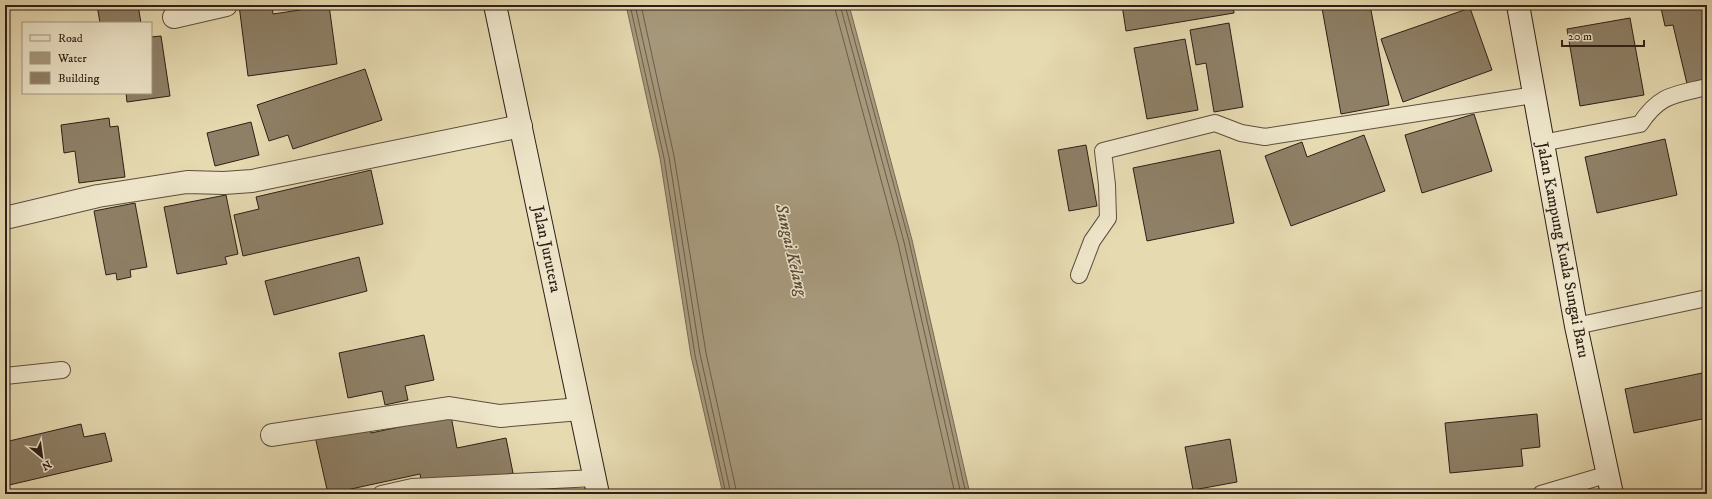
<svg xmlns="http://www.w3.org/2000/svg" width="1712" height="499" font-family="'IM FELL DW Pica',serif">
	<style>
		.water { fill: #a79a7d; stroke: #776954 }
		.lines { fill: none; stroke-linecap: round; stroke-linejoin: round }
		.shore { stroke: #6a5c4a; stroke-width: 1 }
		.building { fill: #8e8067; stroke: #2e1f17 }
		.lane-casing { stroke: #5c4e3e; stroke-width: 18 }
		.street-casing { stroke: #5c4e3e; stroke-width: 24 }
		.secondary-casing { stroke: #2e1f17; stroke-width: 24 }
		.lane { stroke: #efe7cc; stroke-width: 16 }
		.street { stroke: #efe7cc; stroke-width: 22 }
		.secondary { stroke: #efe7cc; stroke-width: 22 }
		.labels { text-anchor: middle; dominant-baseline: central; stroke-width: 3; stroke-linejoin: round; paint-order: stroke }
		.street-label { font-size: 16px; fill: #2e1f17; stroke: #efe7cc }
		.water-label { font-size: 17px; font-style: italic; fill: #584a3b; stroke: #efe7cc }
	</style>
	<rect width="100%" height="100%" fill="#e6dab1"/>
	<filter id="stains"><feTurbulence type="fractalNoise" baseFrequency=".005" numOctaves="4"/><feColorMatrix values="0 0 0 0 .2 0 0 0 0 .09 0 0 0 0 .02 0 0 0 .5 -.17"/></filter>
	<radialGradient id="worn" r=".72"><stop offset=".6" stop-color="#630" stop-opacity="0"/><stop offset="1" stop-color="#630" stop-opacity=".3"/></radialGradient>
	<polygon class="water" points="626,5 849,5 912,240 970,494 723,494 691,356 660,158"/>
	<g class="lines">
		<g class="shore">
			<polyline points="630,5 664,158 695,355 726,494"/>
			<polyline points="635,5 669,157 700,354 731,494"/>
			<polyline points="641,5 674,156 706,353 737,494"/>
			<polyline points="834,5 898,243 955,494"/>
			<polyline points="840,5 904,242 961,494"/>
			<polyline points="845,5 909,241 966,494"/>
		</g>
	</g>
	<g class="building">
		<polygon points="97,5 138,5 141,23 100,23"/>
		<polygon points="239,5 272,5 273,14 300,10 299,5 329,5 337,64 248,76"/>
		<polygon points="1122,5 1233,5 1234,13 1126,31"/>
		<polygon points="1339,5 1370,5 1389,105 1341,114 1322,8"/>
		<polygon points="1673,5 1707,5 1707,84 1688,88 1673,25 1665,26 1661,8"/>
		<polygon points="1470,8 1492,70 1403,102 1381,39"/>
		<polygon points="1630,18 1644,95 1580,106 1567,29"/>
		<polygon points="1229,23 1243,107 1214,112 1206,63 1196,65 1190,30"/>
		<polygon points="161,36 170,96 127,102 126,93 151,93 151,37"/>
		<polygon points="1185,39 1198,110 1147,119 1134,48"/>
		<polygon points="365,69 382,120 293,149 288,135 269,141 257,105"/>
		<polygon points="1474,114 1492,171 1422,193 1405,135"/>
		<polygon points="109,118 110,127 118,126 125,177 79,183 75,151 64,153 61,125"/>
		<polygon points="251,122 259,155 215,166 207,133"/>
		<polygon points="1364,135 1385,191 1291,226 1265,156 1302,142 1307,157"/>
		<polygon points="1665,139 1677,195 1597,213 1585,157"/>
		<polygon points="1086,145 1097,206 1069,211 1058,150"/>
		<polygon points="1220,150 1234,223 1147,241 1133,168"/>
		<polygon points="371,170 383,224 243,256 234,215 259,209 256,197"/>
		<polygon points="226,195 238,254 225,257 227,264 177,274 164,207"/>
		<polygon points="135,203 147,267 130,270 131,277 117,280 116,273 106,275 94,211"/>
		<polygon points="359,257 367,291 274,315 265,281"/>
		<polygon points="424,335 434,380 405,386 408,400 385,405 382,391 348,398 339,353"/>
		<polygon points="1707,372 1707,418 1634,433 1625,389"/>
		<polygon points="1537,414 1540,447 1521,449 1523,466 1450,473 1445,423"/>
		<polygon points="451,416 457,448 506,438 513,473 463,484 422,485 420,474 328,494 314,432 369,421 371,433"/>
		<polygon points="81,424 84,437 105,433 112,461 5,486 5,442"/>
		<polygon points="1230,439 1237,482 1193,490 1185,447"/>
	</g>
	<g class="lines">
		<g class="lane-casing">
			<g id="lane">
				<path d="M1542,143L1640,124C1660,94 1674,95 1707,87"/>
				<polyline points="1079,275 1092,241 1108,218 1107,185 1103,151 1215,123 1241,133 1265,137 1534,95"/>
				<polyline points="1576,326 1707,298"/>
				<polyline points="5,376 62,370"/>
				<polyline points="381,494 412,487 595,478"/>
				<polyline points="1541,494 1609,474"/>
			</g>
		</g>
		<g class="street-casing">
			<g id="street">
				<polyline points="174,17 226,5"/>
				<polyline points="5,218 98,196 187,182 224,183 252,181 521,126"/>
				<polyline points="272,435 449,408 500,416 580,409"/>
			</g>
		</g>
		<g class="secondary-casing">
			<g id="secondary">
				<polyline points="495,5 598,494"/>
				<polyline points="1518,5 1576,326 1612,494"/>
			</g>
		</g>
		<use href="#lane" class="lane"/>
		<use href="#street" class="street"/>
		<use href="#secondary" class="secondary"/>
	</g>
	<g class="labels">
		<g class="street-label">
			<text transform="translate(547 249) rotate(78)">Jalan Jurutera</text>
			<text transform="translate(1563 250) rotate(79)">Jalan Kampung Kuala Sungai Baru</text>
		</g>
		<g class="water-label">
			<text transform="translate(791 250) rotate(77)">Sungai Kelang</text>
		</g>
	</g>
	<rect width="1712" height="499" fill="none" stroke="#e6dab1" stroke-width="20"/>
	<rect x="6" y="6" width="1700" height="487" fill="none" stroke="#2e1f17" stroke-width="2"/>
	<rect x="10" y="10" width="1692" height="479" fill="none" stroke="#2e1f17"/>
	<rect x="22" y="22" width="130" height="72" fill="#efe7cc" stroke="#a29784"/>
	<rect x="30" y="35" width="20" height="6" fill="#efe7cc" stroke="#a29784"/>
	<text x="58" y="42" font-size="12" fill="#2e1f17">Road</text>
	<rect x="30" y="52" width="20" height="12" fill="#a79a7d" stroke="#a29784"/>
	<text x="58" y="62" font-size="12" fill="#2e1f17">Water</text>
	<rect x="30" y="72" width="20" height="12" fill="#8e8067" stroke="#a29784"/>
	<text x="58" y="82" font-size="12" fill="#2e1f17">Building</text>
	<g transform="translate(42 457) rotate(151)" stroke="#efe7cc" stroke-width="3" paint-order="stroke">
	<path d="M0-3L7 15L0 10L-7 15Z" fill="#2e1f17"/>
	<text y="-6" font-size="11" font-weight="bold" text-anchor="middle" fill="#2e1f17">N</text>
	</g>
	<path d="M1562 40v6h82v-6" fill="none" stroke="#2e1f17" stroke-width="2"/>
	<text x="1568" y="40" font-size="12" fill="#2e1f17" stroke="#efe7cc" stroke-width="3" paint-order="stroke">20 m</text>
	<rect width="100%" height="100%" filter="url(#stains)"/>
	<rect width="100%" height="100%" fill="url(#worn)"/>
</svg>
